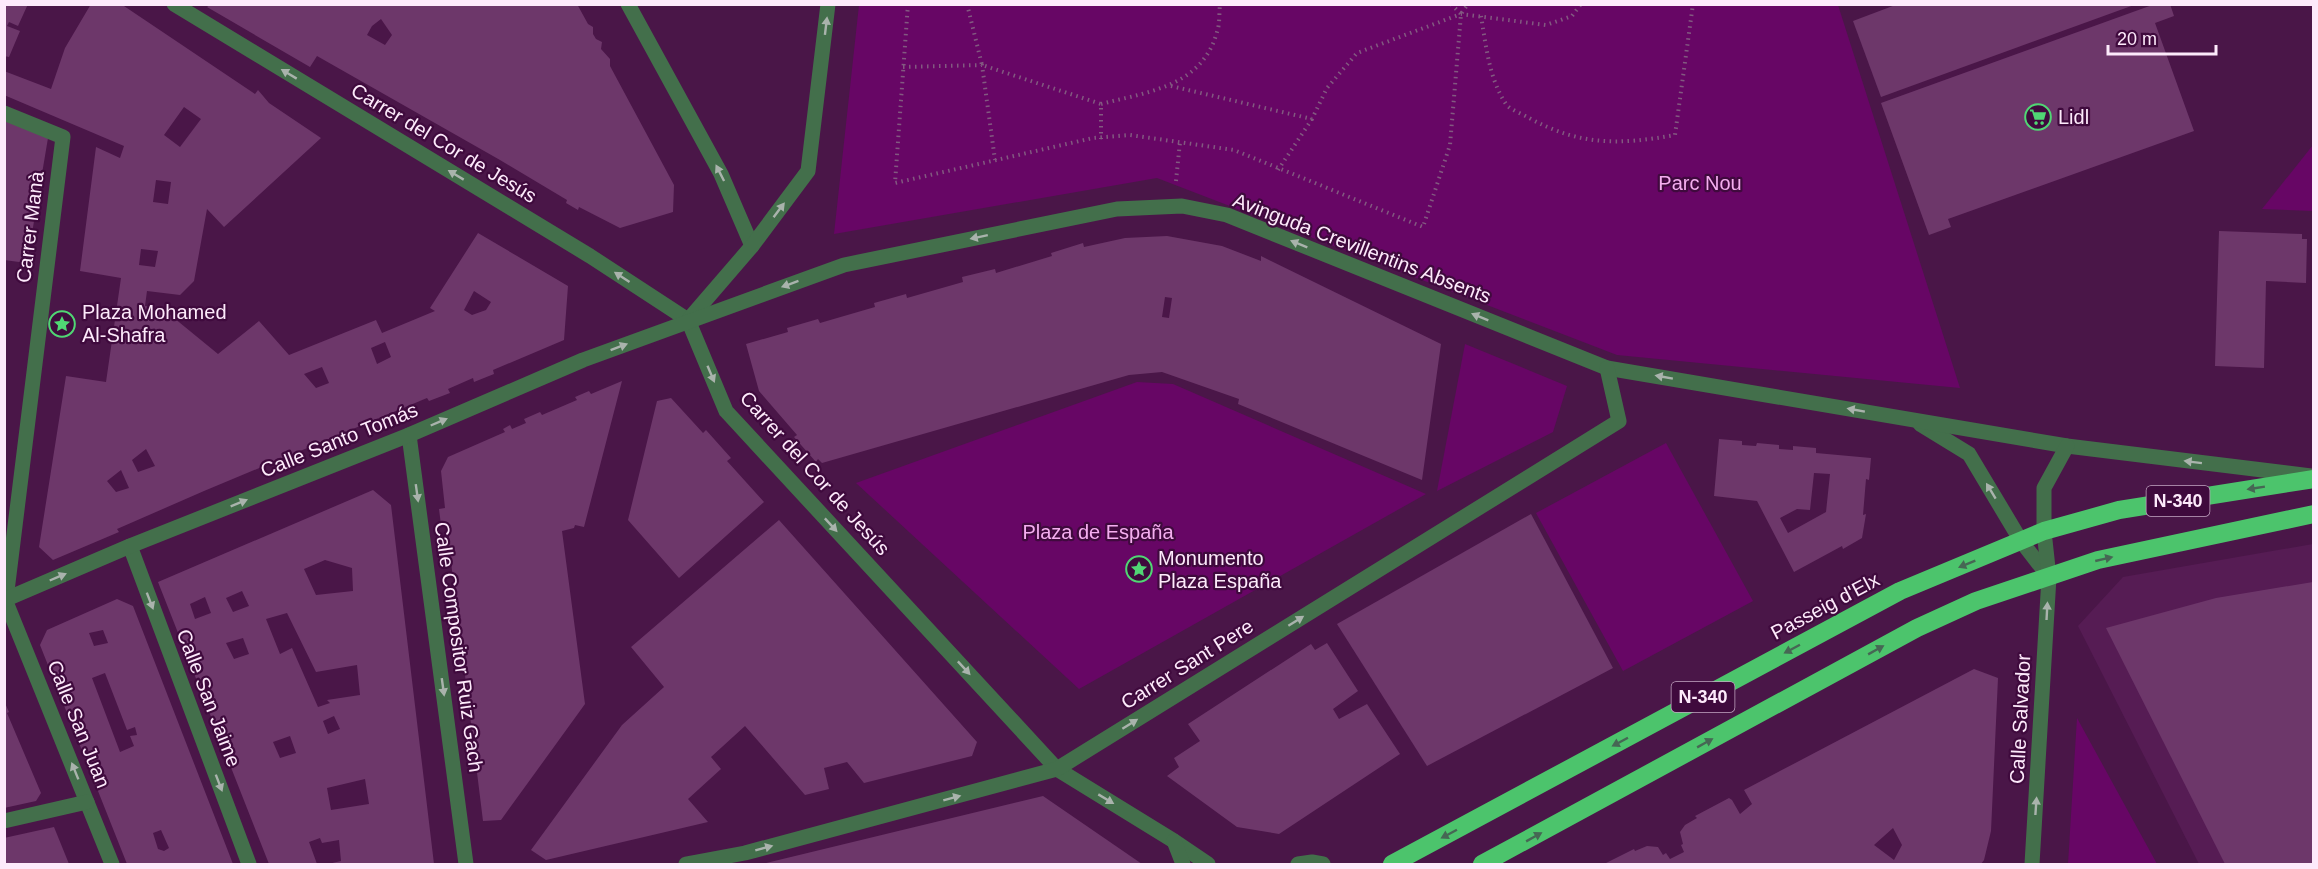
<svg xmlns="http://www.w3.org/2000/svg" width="2318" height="869" font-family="Helvetica,sans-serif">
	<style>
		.built { fill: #561c54 }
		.green { fill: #670665 }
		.building { fill: #6d376a; fill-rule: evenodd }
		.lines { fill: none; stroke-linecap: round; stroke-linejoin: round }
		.path { stroke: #825980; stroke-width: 4; stroke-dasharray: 1.5 4.5; stroke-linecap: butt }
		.street { stroke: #436f4b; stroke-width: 15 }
		.highway { stroke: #4cc46c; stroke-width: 18 }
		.oneway { fill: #a9b3ac }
		.oneway2 { fill: #466754 }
		.labels { text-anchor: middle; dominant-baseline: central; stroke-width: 4.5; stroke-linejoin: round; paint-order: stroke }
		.shield { fill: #3f0a3d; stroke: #c4a7c2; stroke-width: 1.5 }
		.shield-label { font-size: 18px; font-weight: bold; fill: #fdeafb }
		.poi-label { font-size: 20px; fill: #fdeafb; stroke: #3f0a3d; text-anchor: start }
		.street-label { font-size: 20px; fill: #fdeafb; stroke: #3f0a3d }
		.park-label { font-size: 20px; fill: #f5aef0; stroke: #3f0a3d }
	</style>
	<rect width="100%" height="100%" fill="#4a1648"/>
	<polygon class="built" points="2313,544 2313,864 2199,864 2078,626 2123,577"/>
	<g class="green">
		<polygon points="859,5 1838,5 1960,388 1617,355 1157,178 834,234"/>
		<polygon points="2313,145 2313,211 2262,209"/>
		<polygon points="1465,344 1567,386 1553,432 1437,491"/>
		<polygon points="1137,382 1173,384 1426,494 1079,689 856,483"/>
		<polygon points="1666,443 1753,601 1623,671 1536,513"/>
		<polygon points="2077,718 2157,864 2068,864"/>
	</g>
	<g class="building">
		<polygon points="4,4 28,4 18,26 9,22 7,26 20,31 9,57 4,56"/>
		<path d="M91,4H121L255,94L258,90L269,103L321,138L224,227L207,209L194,281L180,295L147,291L145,306L163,309L218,354L259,321L289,355L376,320L382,333L435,311L430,308L478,233L568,286L564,340L493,370L494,374L474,382L473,378L448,389L450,393L429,401L427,398L204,491L117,529L119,532L53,560L39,547L66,376L106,382L121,278L80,271L96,147L120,158L124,146L4,95V71L51,89L65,48ZM184,107L201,119L180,147L164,135ZM156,180L171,182L168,204L153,202ZM141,249L158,251L155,267L139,265ZM474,291L491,302L486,310L472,315L464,310ZM385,342L391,357L377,364L371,348ZM322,367L329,383L316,388L304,374ZM146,449L155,466L138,472L132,460ZM121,470L129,488L116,492L107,481Z"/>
		<path d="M211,4H577L588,24L593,27V34L596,39L602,42L601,49L610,59V66L674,185L673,212L620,228L579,207L578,210L566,203L567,200L500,160L317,56L310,67L207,7ZM381,19L392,35L385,45L367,35L372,26Z"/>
		<polygon points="1898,4 2134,4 2134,5 1881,97 1853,21"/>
		<polygon points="2155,4 2170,4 2174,16 2155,23 2194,131 1948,219 1951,227 1929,235 1881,103"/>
		<polygon points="4,120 48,138 27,263 4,260"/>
		<polygon points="2219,231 2302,234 2302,239 2307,239 2306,283 2266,281 2264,368 2215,366"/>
		<path d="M1167,236L1222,246L1261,261V256L1441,344L1422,480L1238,404L1239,399L1162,372L1129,375L822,463L818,459L816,462L794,437L797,435L759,391L746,344L788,332L787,328L818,319L820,323L875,307L874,303L906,294L907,298L963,282L962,277L995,269L996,273L1052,256L1051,253L1083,243L1084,247L1125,238ZM1165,297L1172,298L1169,318L1162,317Z"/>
		<polygon points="622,381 584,527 575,525 574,528 562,531 585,704 501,820 483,821 449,546 444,547 443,538 449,537 447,524 441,525 439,509 445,508 441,471 448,457 505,432 503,429 510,425 512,429 526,423 524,419 540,412 542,415 577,400 575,397 589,391 591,394"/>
		<polygon points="671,398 703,433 706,430 731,458 727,461 764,502 679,578 628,520 657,401"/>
		<path d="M1719,439L1742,441V445L1756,446L1757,443L1779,445V449L1793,450V446L1816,448V453L1871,458L1869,480L1866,479L1863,515L1866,514L1862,538L1843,549L1842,546L1794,572L1757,501L1714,496ZM1814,473L1830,474L1826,512L1788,533L1780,518L1797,509L1810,510Z"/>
		<path d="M373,490L391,505L434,864H328L341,861L339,840L322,843L320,838L309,842L317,864H269L158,582ZM325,560L352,568L353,591L316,595L304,569ZM242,591L249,606L233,612L226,598ZM205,597L211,613L195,619L190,604ZM287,613L316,672L357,665L360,695L327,700L330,703L318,707L292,648L280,654L266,619ZM243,638L249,654L234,659L226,643ZM334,716L340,729L328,734L323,721ZM290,736L296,753L280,758L273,742ZM365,779L369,804L331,810L327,788Z"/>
		<polygon points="1531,514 1613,668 1427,766 1337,624"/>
		<polygon points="779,520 977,742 972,756 864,783 847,762 824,768 829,789 805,795 745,726 711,757 721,769 688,799 708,822 546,860 531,850 622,725 664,687 631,647"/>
		<polygon points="2313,582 2313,864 2225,864 2106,628 2216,598"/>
		<path d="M117,599L133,606L233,864H127L40,645L47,630ZM103,630L108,643L94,646L89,633ZM105,673L127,730L135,727L137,735L130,736L134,746L120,752L92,678ZM161,830L169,848L164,851L158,849L153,833Z"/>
		<polygon points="1327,643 1358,691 1333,709 1339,719 1367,704 1400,754 1279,834 1237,827 1167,776 1179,767 1174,758 1200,741 1188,724 1311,644 1315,650"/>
		<path d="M1974,669L1998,678L1991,831L1984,860L1981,864H1604L1634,849L1635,851L1647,846L1658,847L1663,855L1666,853L1670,859L1684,852L1681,845L1683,844L1680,832L1685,825L1697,818L1695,816L1729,798L1732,800L1740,814L1752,804L1744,790ZM1893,828L1902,845L1894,860L1874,845Z"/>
		<polygon points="4,701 9,712 7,713 41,793 36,801 4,808"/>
		<polygon points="1043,796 1142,864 762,864"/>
		<polygon points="54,827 69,864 4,864 4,838"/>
	</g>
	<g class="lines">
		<g class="path">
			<polyline points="908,4 895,183 1093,138 1130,135 1234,150 1423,227 1450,145 1461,14 1468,4"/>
			<polyline points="967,4 982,65 1101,104 1101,139"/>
			<polyline points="1451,4 1461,14"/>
			<path d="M1481,16C1486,45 1489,79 1506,104C1510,110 1523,114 1529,118C1581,146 1619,145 1675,135L1693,4"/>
			<polyline points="903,67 982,65 995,160"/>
			<polyline points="1171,86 1312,119 1327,88 1357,53 1461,14 1546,25 1572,16 1581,4"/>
			<path d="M1101,104C1147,92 1202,87 1217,32C1220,24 1219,13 1220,4"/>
			<polyline points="1278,170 1312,119"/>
			<polyline points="1176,181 1180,142"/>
		</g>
		<g class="street">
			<polyline points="174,4 590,256 688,320 726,411 1057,769 1174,841 1208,864"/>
			<polyline points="628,4 721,174 752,246"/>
			<polyline points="4,113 63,137 6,599"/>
			<polyline points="690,318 752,246 808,171 828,4"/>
			<polyline points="1920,424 1969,454 2021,541 2049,577"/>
			<polyline points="409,435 466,864"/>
			<polyline points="130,546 249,864"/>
			<polyline points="4,597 112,864"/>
			<polyline points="4,600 130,546 409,435 583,360 844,265 1117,209 1182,206 1227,215 1607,368 2067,446 2311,476"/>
			<polyline points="4,821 87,802"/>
			<polyline points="1174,841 1183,864"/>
			<polyline points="686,864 745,853 1057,769 1619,421 1607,368"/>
			<polyline points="1298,864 1312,862 1323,864"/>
			<polyline points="2032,864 2049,577 2044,531 2044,488 2067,446"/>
		</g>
		<g class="highway">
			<polyline points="1392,864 1900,591 2044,531 2119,510 2314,479"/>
			<polyline points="1482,864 1917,628 1976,601 2098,560 2314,514"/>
		</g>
	</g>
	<defs><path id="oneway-solid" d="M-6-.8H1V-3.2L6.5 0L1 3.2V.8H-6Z" transform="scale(1.5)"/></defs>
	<g class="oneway">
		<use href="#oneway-solid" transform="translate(826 26) rotate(-83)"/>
		<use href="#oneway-solid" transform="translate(289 74) rotate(-149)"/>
		<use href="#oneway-solid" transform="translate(720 173) rotate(-117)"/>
		<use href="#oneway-solid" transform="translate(456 175) rotate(-149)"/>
		<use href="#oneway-solid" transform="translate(779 210) rotate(-53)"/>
		<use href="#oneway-solid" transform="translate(979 237) rotate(168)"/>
		<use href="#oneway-solid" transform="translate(1299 244) rotate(-158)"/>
		<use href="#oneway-solid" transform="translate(622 277) rotate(-147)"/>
		<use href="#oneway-solid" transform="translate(790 284) rotate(160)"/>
		<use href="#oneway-solid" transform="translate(1480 317) rotate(-158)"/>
		<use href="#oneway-solid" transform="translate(619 347) rotate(-21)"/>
		<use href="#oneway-solid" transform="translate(711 374) rotate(67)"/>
		<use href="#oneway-solid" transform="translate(1664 377) rotate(-170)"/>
		<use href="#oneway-solid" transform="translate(1856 410) rotate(-170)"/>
		<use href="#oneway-solid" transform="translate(439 422) rotate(-23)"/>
		<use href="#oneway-solid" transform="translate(2193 462) rotate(-173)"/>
		<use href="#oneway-solid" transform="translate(1991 491) rotate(-121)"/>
		<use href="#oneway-solid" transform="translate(417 493) rotate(82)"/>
		<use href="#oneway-solid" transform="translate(239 503) rotate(-22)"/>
		<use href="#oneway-solid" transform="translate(831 525) rotate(47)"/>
		<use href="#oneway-solid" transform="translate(58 577) rotate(-23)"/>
		<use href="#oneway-solid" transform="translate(150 601) rotate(69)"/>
		<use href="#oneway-solid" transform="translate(2047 611) rotate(-87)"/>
		<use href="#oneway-solid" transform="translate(1296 621) rotate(-32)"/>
		<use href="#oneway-solid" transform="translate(964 668) rotate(47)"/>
		<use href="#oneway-solid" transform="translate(443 687) rotate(82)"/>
		<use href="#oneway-solid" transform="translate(1130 724) rotate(-32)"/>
		<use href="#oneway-solid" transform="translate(75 771) rotate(-112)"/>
		<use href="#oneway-solid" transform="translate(219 783) rotate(69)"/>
		<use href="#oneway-solid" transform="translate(952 798) rotate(-15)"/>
		<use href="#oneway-solid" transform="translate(1106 799) rotate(31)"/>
		<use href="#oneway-solid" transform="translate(2036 806) rotate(-86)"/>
		<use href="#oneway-solid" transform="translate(764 848) rotate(-15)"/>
	</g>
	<g class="oneway2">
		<use href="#oneway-solid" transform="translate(2256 488) rotate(171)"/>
		<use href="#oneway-solid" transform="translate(2104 559) rotate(-13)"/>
		<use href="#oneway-solid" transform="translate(1967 564) rotate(158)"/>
		<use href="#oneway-solid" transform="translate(1792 649) rotate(152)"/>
		<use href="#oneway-solid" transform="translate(1876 650) rotate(-29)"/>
		<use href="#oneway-solid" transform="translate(1620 742) rotate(152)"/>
		<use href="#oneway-solid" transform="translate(1705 743) rotate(-29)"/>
		<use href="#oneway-solid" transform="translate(1449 834) rotate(152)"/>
		<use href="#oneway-solid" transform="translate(1534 837) rotate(-29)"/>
	</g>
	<defs>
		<g id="supermarket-ring" transform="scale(1.35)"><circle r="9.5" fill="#3f0a3d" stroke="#50d674" stroke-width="1.5"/><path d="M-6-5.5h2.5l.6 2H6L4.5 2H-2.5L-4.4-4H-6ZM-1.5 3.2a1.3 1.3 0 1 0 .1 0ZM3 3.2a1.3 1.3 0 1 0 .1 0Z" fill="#50d674"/></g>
		<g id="sight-ring" transform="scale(1.35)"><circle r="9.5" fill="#3f0a3d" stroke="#50d674" stroke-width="1.5"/><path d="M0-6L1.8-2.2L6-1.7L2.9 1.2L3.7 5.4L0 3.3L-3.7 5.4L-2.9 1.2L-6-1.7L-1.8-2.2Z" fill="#50d674"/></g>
	</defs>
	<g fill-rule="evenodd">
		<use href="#supermarket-ring" x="2038" y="117"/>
		<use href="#sight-ring" x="62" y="324"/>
		<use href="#sight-ring" x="1139" y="569"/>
	</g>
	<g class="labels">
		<g class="shield">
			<rect x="2146.5" y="486" width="63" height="30" rx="4.5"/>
			<rect x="1671.5" y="682" width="63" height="30" rx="4.5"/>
		</g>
		<g class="shield-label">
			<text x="2178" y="501">N-340</text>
			<text x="1703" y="697">N-340</text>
		</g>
		<g class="poi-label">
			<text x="2058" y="117">Lidl</text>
			<text x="82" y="312">Plaza Mohamed<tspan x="82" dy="23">Al-Shafra</tspan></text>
			<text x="1158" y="558">Monumento<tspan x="1158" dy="23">Plaza España</tspan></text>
		</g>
		<g class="street-label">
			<text transform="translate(444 143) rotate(31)">Carrer del Cor de Jesús</text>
			<text transform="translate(30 227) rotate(-83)">Carrer Manà</text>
			<text transform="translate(1362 248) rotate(21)">Avinguda Crevillentins Absents</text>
			<text transform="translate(339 440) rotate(-22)">Calle Santo Tomás</text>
			<text transform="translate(815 473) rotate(48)">Carrer del Cor de Jesús</text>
			<text transform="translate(1825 606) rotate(-28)">Passeig d'Elx</text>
			<text transform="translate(459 647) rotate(82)">Calle Compositor Ruiz Gach</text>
			<text transform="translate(1187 664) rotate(-32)">Carrer Sant Pere</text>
			<text transform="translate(209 698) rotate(69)">Calle San Jaime</text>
			<text transform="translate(2020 719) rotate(-87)">Calle Salvador</text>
			<text transform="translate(79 724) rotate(68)">Calle San Juan</text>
		</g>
		<g class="park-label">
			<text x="1700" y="183">Parc Nou</text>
			<text x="1098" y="532">Plaza de España</text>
		</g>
	</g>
	<rect width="2318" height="869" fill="none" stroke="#fdeafb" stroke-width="12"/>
	<path d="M2108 45v9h108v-9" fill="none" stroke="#fdeafb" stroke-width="3"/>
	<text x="2117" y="45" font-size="18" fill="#fdeafb" stroke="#3f0a3d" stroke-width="4.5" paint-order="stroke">20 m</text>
</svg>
